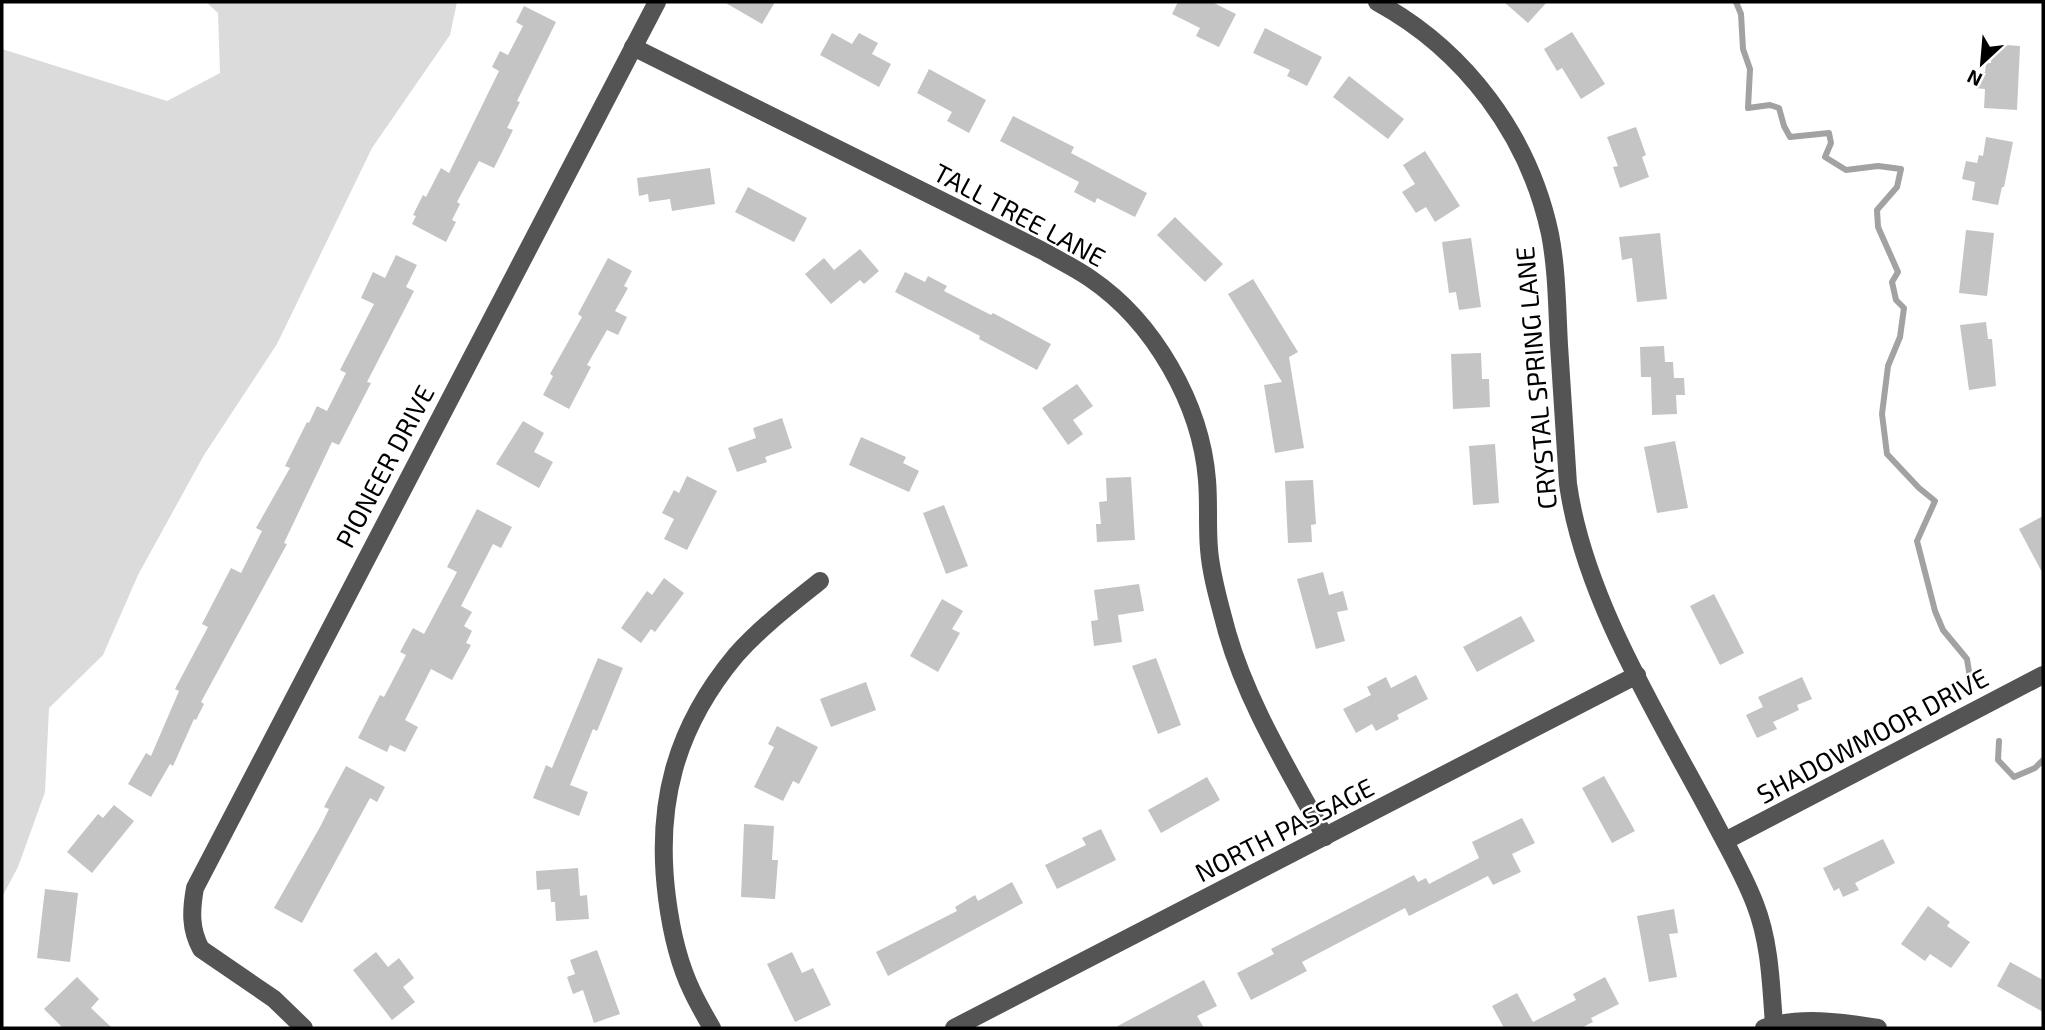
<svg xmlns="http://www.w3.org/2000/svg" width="2045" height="1030" font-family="'Exo 2',sans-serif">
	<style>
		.green { fill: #dbdbdb }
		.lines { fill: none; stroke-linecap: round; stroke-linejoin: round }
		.stream { stroke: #a2a2a2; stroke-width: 6 }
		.building { fill: #c4c4c4 }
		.minor { stroke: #545454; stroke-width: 18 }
		.labels { text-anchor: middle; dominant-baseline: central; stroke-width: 5; stroke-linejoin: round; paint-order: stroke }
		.street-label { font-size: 26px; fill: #000; stroke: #fff }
	</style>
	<rect width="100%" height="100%" fill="#fff"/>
	<polygon class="green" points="206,2 457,2 450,35 372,148 277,344 204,455 138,575 103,655 49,708 45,792 18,867 2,897 2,49 167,101 220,73 218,13"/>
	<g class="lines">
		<g class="stream">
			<polyline points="1736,2 1741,14 1743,49 1750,69 1748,108 1770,105 1779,108 1784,126 1790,137 1829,133 1831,143 1825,157 1846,170 1878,166 1901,169 1897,187 1877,210 1878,227 1898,272 1892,282 1896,300 1904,308 1900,337 1888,366 1882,414 1887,454 1919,488 1935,501 1917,541 1935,611 1943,630 1967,659 1970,678"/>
			<polyline points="1999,741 1998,760 2014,777 2035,768 2043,760"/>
		</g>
	</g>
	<g class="building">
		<polygon points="724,2 775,2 762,24"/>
		<polygon points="1178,2 1212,2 1236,14 1219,47 1196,36 1200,28 1172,14"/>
		<polygon points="1504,2 1547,2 1528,23"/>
		<polygon points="524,6 556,22 517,101 520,102 507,128 513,130 494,168 479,161 457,202 460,204 452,220 456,222 446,242 412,224 416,216 413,215 423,195 426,197 441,168 449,173 499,71 492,67 500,51 508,55 523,26 516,22"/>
		<polygon points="1265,28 1322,57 1307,86 1287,76 1290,70 1253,53"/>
		<polygon points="1572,32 1605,84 1581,99 1562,68 1557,71 1544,49"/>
		<polygon points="832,33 852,44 859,33 878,43 872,54 891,64 879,87 820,55"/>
		<polygon points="1992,44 2020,46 2017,110 1984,108 1985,89 1974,88 1975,71 1985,72 1986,63 1991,63"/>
		<polygon points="929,69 986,100 969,133 947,121 952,112 917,93"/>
		<polygon points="1349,76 1404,119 1388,139 1333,97"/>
		<polygon points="1013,116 1074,147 1071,153 1147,193 1135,217 1097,198 1095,203 1074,192 1079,182 1000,141"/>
		<polygon points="1636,127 1646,155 1642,157 1649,177 1620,188 1613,167 1618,166 1607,137"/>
		<polygon points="1986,137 2013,142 2004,187 2002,187 1998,205 1972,200 1975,182 1962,179 1966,161 1977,163 1979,155 1983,156"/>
		<polygon points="1425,151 1460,206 1435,222 1426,207 1416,213 1402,192 1415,184 1403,165"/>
		<polygon points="710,168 715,204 672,211 670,199 649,202 648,194 639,196 637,178"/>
		<polygon points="748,187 807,218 794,242 735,212"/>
		<polygon points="1175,217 1223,264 1205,282 1157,235"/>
		<polygon points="1966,230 1994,233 1987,296 1959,293"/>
		<polygon points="1660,233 1667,299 1637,302 1632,258 1622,260 1619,237"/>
		<polygon points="1471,238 1481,307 1459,310 1456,292 1449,293 1442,242"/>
		<polygon points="860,249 879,271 864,284 860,280 831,304 805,274 824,258 834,270"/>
		<polygon points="396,255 417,265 406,287 414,291 367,382 371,383 339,445 332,442 284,543 287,544 201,702 204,704 196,720 194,719 173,766 170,764 151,797 128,784 146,753 151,756 179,691 175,689 208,627 202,624 231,568 241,573 262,531 256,528 290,468 285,466 307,422 309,423 317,406 327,411 346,373 340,370 374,304 361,298 373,272 385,278"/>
		<polygon points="608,258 632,271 624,286 628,288 615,311 627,317 618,335 607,330 587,365 591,367 569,409 543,395 553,376 550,374 582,317 578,314"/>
		<polygon points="905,272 925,282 928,276 947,286 944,291 991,315 993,313 1051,344 1037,370 979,339 980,336 895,292"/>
		<polygon points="1253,279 1298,352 1289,357 1304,448 1275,453 1264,385 1282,382 1228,294"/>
		<polygon points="1986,322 1988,339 1992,339 1996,386 1969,390 1960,325"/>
		<polygon points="1664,346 1665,362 1673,362 1674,378 1684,378 1685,395 1676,395 1677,414 1652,415 1651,377 1641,377 1640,347"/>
		<polygon points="1481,353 1482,379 1489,379 1490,407 1453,409 1451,354"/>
		<polygon points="1077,384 1093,406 1073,420 1083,434 1068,445 1042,408"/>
		<polygon points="782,418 792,448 765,457 767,462 737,472 728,448 756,438 753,428"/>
		<polygon points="523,421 544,433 534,452 553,462 539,488 496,464"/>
		<polygon points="861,437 906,457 903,463 919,471 909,492 849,465"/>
		<polygon points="1675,441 1688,508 1657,513 1644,447"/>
		<polygon points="1495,444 1499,503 1473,505 1469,446"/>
		<polygon points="687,476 717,491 687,550 664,539 674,519 662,513 674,490 679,493"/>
		<polygon points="1131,477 1135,540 1097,542 1096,524 1101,524 1099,502 1107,501 1106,478"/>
		<polygon points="1313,480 1316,524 1311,525 1312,542 1288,543 1285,481"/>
		<polygon points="944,505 968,566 946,574 923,513"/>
		<polygon points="477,509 512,527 501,548 493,544 461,606 472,612 464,626 472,631 466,643 471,645 452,680 431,669 405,720 418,727 405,752 390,745 387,752 358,738 380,695 384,697 406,655 400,652 413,628 424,634 457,572 447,567"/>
		<polygon points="2043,516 2043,574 2019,529"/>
		<polygon points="1323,572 1329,595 1343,591 1348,610 1337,612 1345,641 1316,649 1297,579"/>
		<polygon points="664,578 684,593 655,632 651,629 641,643 621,628 647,591 652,595"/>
		<polygon points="1139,584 1144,611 1118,615 1122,642 1094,646 1091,621 1098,620 1094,590"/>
		<polygon points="1714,594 1744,653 1720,665 1690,606"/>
		<polygon points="942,599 963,611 952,629 960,633 938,672 910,656"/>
		<polygon points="1521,616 1535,641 1477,672 1463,647"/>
		<polygon points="598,658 623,668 597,731 593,729 570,785 588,792 579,816 533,798 546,765 552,768"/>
		<polygon points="1156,658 1181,725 1158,734 1132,666"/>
		<polygon points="1416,675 1428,699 1397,715 1399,719 1376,731 1372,724 1356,733 1343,709 1371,695 1367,687 1386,677 1391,688"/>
		<polygon points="1802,677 1812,699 1797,705 1799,710 1773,722 1777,729 1757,738 1746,715 1763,707 1758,697"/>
		<polygon points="866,682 876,710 831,727 820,699"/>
		<polygon points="777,726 818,747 799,784 793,781 783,801 754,787 774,747 768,744"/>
		<polygon points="346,766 385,787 377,802 370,798 302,923 274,908 320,827 329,809 324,807"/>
		<polygon points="1604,776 1635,831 1612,843 1582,788"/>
		<polygon points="1207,777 1220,800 1161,833 1148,810"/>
		<polygon points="114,805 134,821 92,873 67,852 98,814 103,818"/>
		<polygon points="1522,818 1535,843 1512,854 1521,872 1493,885 1488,876 1409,916 1405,908 1302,962 1307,971 1251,1000 1237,973 1274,954 1271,949 1414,875 1418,882 1426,878 1429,884 1479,858 1472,842"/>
		<polygon points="744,824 774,826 772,860 778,860 775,899 741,897"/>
		<polygon points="1101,829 1116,860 1057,889 1045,865 1086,845 1082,838"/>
		<polygon points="1883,839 1895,863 1855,883 1859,890 1843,897 1839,888 1834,891 1823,868"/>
		<polygon points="578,868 580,896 587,895 589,919 556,921 555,902 551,902 550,889 537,890 536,871"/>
		<polygon points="1012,882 1023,903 888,976 876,952 957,911 955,907 975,895 978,901"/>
		<polygon points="45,889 78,893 70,962 37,958"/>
		<polygon points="1928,906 1950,922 1947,926 1970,942 1951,968 1930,954 1925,961 1901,944"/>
		<polygon points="1674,909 1678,933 1669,934 1677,977 1649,982 1637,916"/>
		<polygon points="597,950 620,1014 594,1023 583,990 573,994 567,977 575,974 570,960"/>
		<polygon points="376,952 388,967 399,958 414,978 403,987 415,1002 392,1020 353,970"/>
		<polygon points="792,952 802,973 813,968 831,1005 795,1022 767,964"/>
		<polygon points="2010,962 2043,980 2043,1012 1997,986"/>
		<polygon points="77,977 99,999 91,1008 112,1028 63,1028 44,1009"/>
		<polygon points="1605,977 1619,1004 1591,1018 1593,1022 1581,1028 1504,1028 1492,1006 1517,993 1533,1022 1576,1000 1573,994"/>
		<polygon points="1204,980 1217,1006 1197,1016 1204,1028 1114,1028"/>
	</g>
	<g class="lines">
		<g class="minor">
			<path d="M1377,2C1465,50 1529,135 1550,234C1557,270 1557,308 1559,345C1562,392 1565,438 1568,484C1584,599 1659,717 1713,819C1727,846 1744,875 1755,904C1770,942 1771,984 1774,1025"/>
			<path d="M633,47L1045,252C1060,261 1077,269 1091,279C1154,322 1201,404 1207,480C1209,503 1207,526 1209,549C1211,576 1220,605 1227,632C1248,705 1289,770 1325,837"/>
			<polyline points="1725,841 2043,675"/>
			<path d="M304,1028L274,999L201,949C190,929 191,910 195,888L657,2"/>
			<path d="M712,1028C705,1016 698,1004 692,991C678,962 671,929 667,898C655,805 675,728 736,655C761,627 790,605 820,581"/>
			<polyline points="954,1028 1637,675"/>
			<path d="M1764,1028C1799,1016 1842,1022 1878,1028"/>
		</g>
	</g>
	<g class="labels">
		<g class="street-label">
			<text transform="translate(1020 214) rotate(28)">TALL TREE LANE</text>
			<text transform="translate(1535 378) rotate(-95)">CRYSTAL SPRING LANE</text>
			<text transform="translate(384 466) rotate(-62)">PIONEER DRIVE</text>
			<text transform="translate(1872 735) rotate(-28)">SHADOWMOOR DRIVE</text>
			<text transform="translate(1284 829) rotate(-27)">NORTH PASSAGE</text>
		</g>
	</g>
	<rect width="2045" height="1030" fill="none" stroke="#000000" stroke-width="7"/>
	<g transform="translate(1982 63) rotate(206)" stroke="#ffffff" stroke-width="5" paint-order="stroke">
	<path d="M0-5L12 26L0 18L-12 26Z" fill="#000000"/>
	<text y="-10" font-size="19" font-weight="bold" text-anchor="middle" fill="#000000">N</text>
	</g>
</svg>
